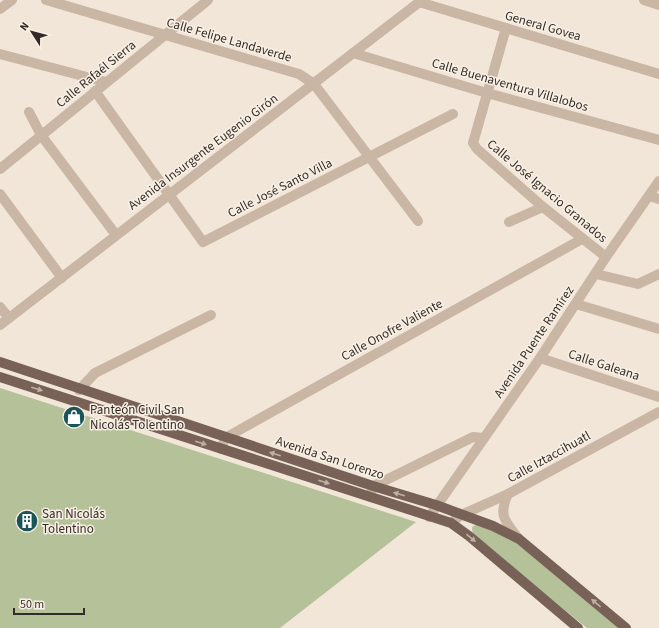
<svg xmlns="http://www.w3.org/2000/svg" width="659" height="628" font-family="'Source Sans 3',sans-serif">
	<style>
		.green { fill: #b4c199 }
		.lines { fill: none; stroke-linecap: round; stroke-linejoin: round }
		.minor { stroke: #cab6a5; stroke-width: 10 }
		.major { stroke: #786257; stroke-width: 10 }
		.oneway { fill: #bfb0a5 }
		.labels { text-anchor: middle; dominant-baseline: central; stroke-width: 3; stroke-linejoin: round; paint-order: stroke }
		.street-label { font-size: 13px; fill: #352b26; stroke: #f9f0e5 }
		.poi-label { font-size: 13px; fill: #352b26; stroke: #f9f0e5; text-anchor: start }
	</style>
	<rect width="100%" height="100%" fill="#f2e6d9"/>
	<g class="green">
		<polygon points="0,388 416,522 280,628 0,628"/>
		<polygon points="481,522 496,527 622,628 587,628 473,536 472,527"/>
	</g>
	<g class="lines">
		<g class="minor">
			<polyline points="46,0 299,74 314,84 418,221"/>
			<polyline points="644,0 659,5"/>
			<polyline points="419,2 659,74"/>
			<polyline points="0,9 12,0"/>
			<polyline points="506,28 473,143 477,149 543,207 606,257"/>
			<polyline points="353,53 487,93 659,140"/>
			<polyline points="0,54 106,82"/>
			<polyline points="95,91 203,242 453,114"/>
			<polyline points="29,112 41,135 116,235"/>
			<polyline points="0,169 208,0"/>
			<polyline points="0,194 62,278"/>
			<polyline points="649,196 659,199"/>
			<polyline points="509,222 543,207"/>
			<polyline points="596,274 638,284 659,274"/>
			<polyline points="576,304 659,329"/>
			<polyline points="0,307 9,318"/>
			<polyline points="0,325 422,0"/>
			<polyline points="540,358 659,397"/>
			<polyline points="79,390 95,373 211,315"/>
			<polyline points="221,449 225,438 582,239"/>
			<path d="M508,494C498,516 505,521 519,539"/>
			<polyline points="370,497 373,486 386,480 473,437 484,438"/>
			<polyline points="429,517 540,358 606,257 659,181"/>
			<polyline points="451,523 461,515 508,494 659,412"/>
		</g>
		<g class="major">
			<polyline points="0,362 373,486 436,505 493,526 519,539 626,628"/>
			<polyline points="0,377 451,523 469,536 578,628"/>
		</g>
	</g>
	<defs><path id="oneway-solid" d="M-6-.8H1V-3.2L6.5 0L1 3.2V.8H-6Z"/></defs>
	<g class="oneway">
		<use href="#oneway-solid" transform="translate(37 389) rotate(18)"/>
		<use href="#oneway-solid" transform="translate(201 443) rotate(18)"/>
		<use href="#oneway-solid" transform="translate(275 454) rotate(-162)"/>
		<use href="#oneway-solid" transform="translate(324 482) rotate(18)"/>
		<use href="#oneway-solid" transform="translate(399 494) rotate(-164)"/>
		<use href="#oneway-solid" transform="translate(471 538) rotate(39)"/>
		<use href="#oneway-solid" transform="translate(596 603) rotate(-140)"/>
	</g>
	<defs>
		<g id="shop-disc" transform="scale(1.15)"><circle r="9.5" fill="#1b5458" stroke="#f9f0e5"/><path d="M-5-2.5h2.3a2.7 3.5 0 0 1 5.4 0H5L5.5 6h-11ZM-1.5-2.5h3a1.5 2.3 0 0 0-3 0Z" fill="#fff"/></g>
		<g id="building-disc" transform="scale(1.15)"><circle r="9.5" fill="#1b5458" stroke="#f9f0e5"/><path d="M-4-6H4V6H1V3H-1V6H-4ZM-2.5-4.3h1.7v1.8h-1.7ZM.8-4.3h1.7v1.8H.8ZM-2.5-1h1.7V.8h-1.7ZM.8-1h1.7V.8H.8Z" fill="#fff"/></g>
	</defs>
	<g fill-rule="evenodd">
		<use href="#shop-disc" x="74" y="417"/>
		<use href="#building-disc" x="27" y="521"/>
	</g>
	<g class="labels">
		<g class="street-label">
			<text transform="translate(543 26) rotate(16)">General Govea</text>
			<text transform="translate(229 40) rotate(16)">Calle Felipe Landaverde</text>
			<text transform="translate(96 74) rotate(-39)">Calle Rafaél Sierra</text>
			<text transform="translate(510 85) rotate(16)">Calle Buenaventura Villalobos</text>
			<text transform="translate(203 152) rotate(-37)">Avenida Insurgente Eugenio Girón</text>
			<text transform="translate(280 188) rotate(-27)">Calle José Santo Villa</text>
			<text transform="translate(547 191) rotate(40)">Calle José Ignacio Granados</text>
			<text transform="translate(392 330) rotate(-29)">Calle Onofre Valiente</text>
			<text transform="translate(534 342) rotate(-56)">Avenida Puente Ramírez</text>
			<text transform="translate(604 365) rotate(18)">Calle Galeana</text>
			<text transform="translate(549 457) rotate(-29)">Calle Iztaccihuatl</text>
			<text transform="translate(330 458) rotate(18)">Avenida San Lorenzo</text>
		</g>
		<g class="poi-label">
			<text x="90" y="410">Panteón Civil San<tspan x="90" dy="15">Nicolás Tolentino</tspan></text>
			<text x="42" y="514">San Nicolás<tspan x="42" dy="15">Tolentino</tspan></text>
		</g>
	</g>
	<g transform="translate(32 32) rotate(306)" stroke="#f9f0e5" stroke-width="3" paint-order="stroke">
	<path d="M0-3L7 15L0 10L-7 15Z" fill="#352b26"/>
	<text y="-6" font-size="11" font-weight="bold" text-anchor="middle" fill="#352b26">N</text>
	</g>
	<path d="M14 608v6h70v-6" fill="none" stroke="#352b26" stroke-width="2"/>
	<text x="20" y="608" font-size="12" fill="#352b26" stroke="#f9f0e5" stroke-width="3" paint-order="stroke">50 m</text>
</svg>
